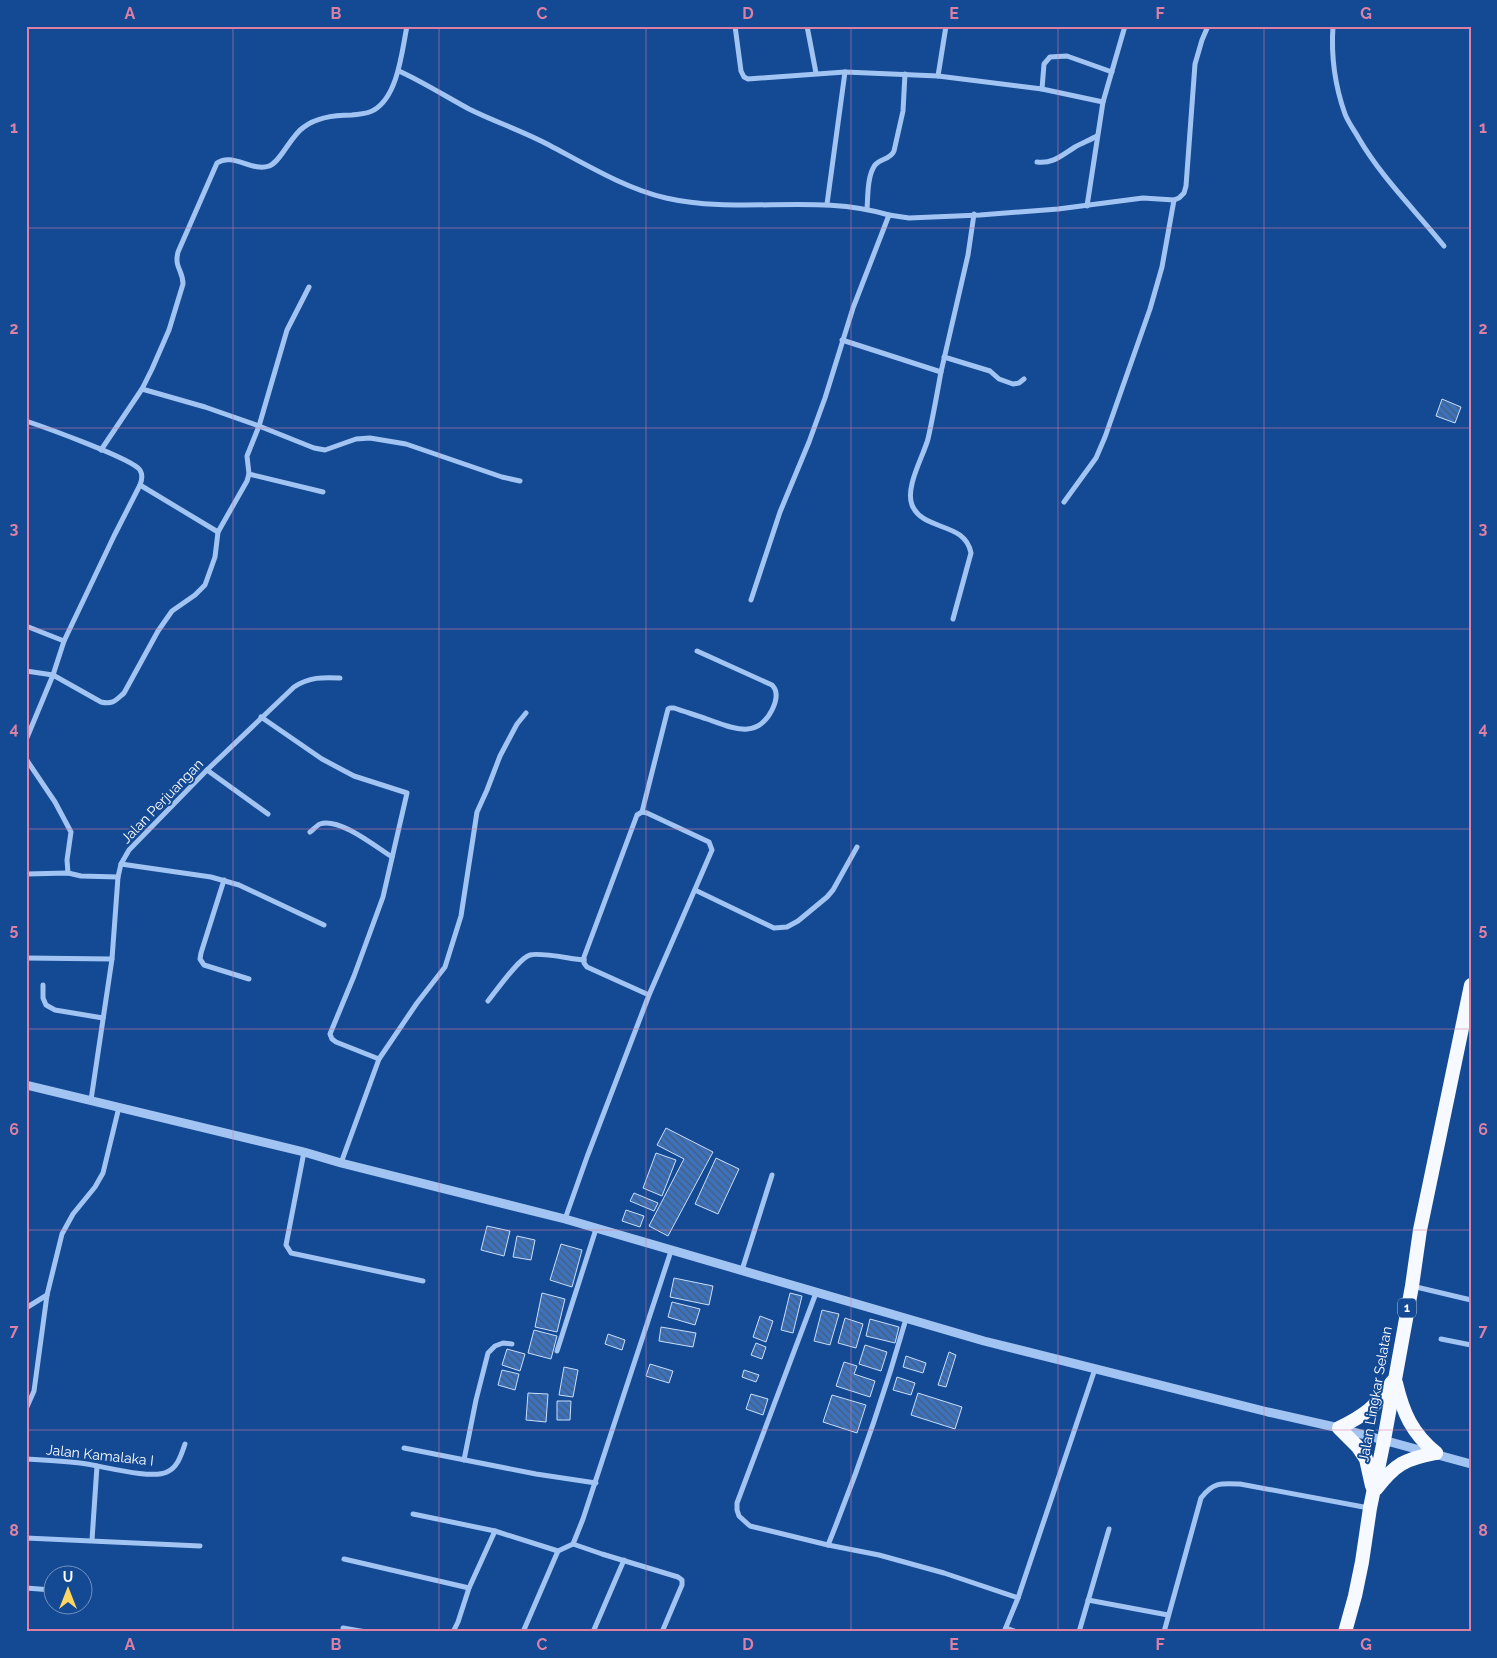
<svg xmlns="http://www.w3.org/2000/svg" width="1497" height="1658" font-family="Raleway,sans-serif">
	<style>
		.building { fill: url(#building-back-hatch); stroke: #c9dffc }
		.lines { fill: none; stroke-linecap: round; stroke-linejoin: round }
		.minor { stroke: #a2c4f2; stroke-width: 5 }
		.tertiary { stroke: #a2c4f2; stroke-width: 9 }
		.trunk { stroke: #f6f9ff; stroke-width: 14 }
		.grid { fill: none; stroke: #dd80a5; stroke-width: 1; stroke-opacity: 0.55 }
		.labels { text-anchor: middle; dominant-baseline: central; stroke-width: 4; stroke-linejoin: round; paint-order: stroke }
		.shield { fill: #144993; stroke: #b8c8df; stroke-width: 1 }
		.shield-label { font-size: 12px; font-weight: bold; fill: #fff }
		.street-label { font-size: 14px; fill: #fff; stroke: #144993 }
		.neatline { fill: none; stroke: #dd80a5; stroke-width: 2 }
		.grid-label { font-size: 16px; text-anchor: middle; font-weight: bold; fill: #dd80a5 }
	</style>
	<defs>
		<pattern id="building-back-hatch" width="6" height="6" patternUnits="userSpaceOnUse" patternTransform="scale(1.25)"><rect width="6" height="6" fill="#3d72bb"/><path d="M-1 5l2 2M0 0l6 6M5-1l2 2" fill="none" stroke="#455d7e"/></pattern>
	</defs>
	<rect width="100%" height="100%" fill="#144993"/>
	<g class="building">
		<polygon points="1442,399 1461,407 1455,423 1436,416"/>
		<polygon points="666,1128 713,1152 668,1236 649,1226 684,1159 657,1145"/>
		<polygon points="656,1153 676,1160 662,1196 643,1188"/>
		<polygon points="716,1158 739,1169 718,1214 695,1204"/>
		<polygon points="634,1193 658,1203 654,1211 630,1201"/>
		<polygon points="626,1210 644,1216 640,1227 622,1221"/>
		<polygon points="487,1226 510,1231 504,1256 481,1250"/>
		<polygon points="517,1236 535,1240 531,1260 513,1257"/>
		<polygon points="561,1244 582,1250 572,1287 550,1280"/>
		<polygon points="674,1278 713,1286 709,1305 670,1297"/>
		<polygon points="542,1293 565,1299 557,1332 535,1327"/>
		<polygon points="790,1293 802,1296 793,1333 781,1330"/>
		<polygon points="672,1302 700,1309 695,1325 668,1317"/>
		<polygon points="822,1310 839,1314 830,1345 814,1341"/>
		<polygon points="760,1316 773,1321 766,1342 753,1337"/>
		<polygon points="845,1318 863,1324 856,1348 838,1343"/>
		<polygon points="870,1319 899,1327 895,1343 866,1336"/>
		<polygon points="661,1327 696,1333 693,1347 659,1341"/>
		<polygon points="534,1330 557,1336 551,1359 528,1353"/>
		<polygon points="608,1334 625,1340 622,1350 605,1344"/>
		<polygon points="756,1343 766,1347 762,1359 751,1355"/>
		<polygon points="865,1345 887,1352 881,1371 859,1364"/>
		<polygon points="507,1349 525,1354 520,1371 502,1365"/>
		<polygon points="949,1352 956,1355 946,1387 938,1385"/>
		<polygon points="906,1356 926,1363 923,1373 903,1367"/>
		<polygon points="844,1362 857,1366 854,1374 875,1381 870,1397 836,1386"/>
		<polygon points="650,1364 673,1371 669,1383 646,1376"/>
		<polygon points="564,1367 578,1370 573,1397 559,1395"/>
		<polygon points="502,1370 519,1374 515,1390 498,1385"/>
		<polygon points="744,1370 759,1375 756,1382 742,1377"/>
		<polygon points="897,1377 915,1383 911,1395 893,1390"/>
		<polygon points="528,1393 548,1394 546,1422 526,1420"/>
		<polygon points="918,1393 962,1407 955,1429 911,1415"/>
		<polygon points="751,1394 768,1399 763,1415 746,1409"/>
		<polygon points="832,1395 866,1405 857,1433 823,1422"/>
		<polygon points="557,1401 571,1401 570,1420 557,1420"/>
	</g>
	<g class="lines">
		<g class="minor">
			<polyline points="735,26 741,71 744,77 748,79 845,72"/>
			<polyline points="807,26 816,73"/>
			<path d="M1333,26C1331,55 1335,86 1345,114C1348,122 1354,130 1358,137C1381,177 1415,210 1444,246"/>
			<path d="M399,71C423,82 445,96 469,109C495,122 523,131 549,145C585,164 626,189 666,198C740,215 816,193 889,215"/>
			<polyline points="938,76 1042,89 1103,102"/>
			<polyline points="1042,89 1044,64 1050,57 1067,56 1112,72"/>
			<path d="M1037,162C1053,164 1062,155 1075,147C1082,143 1090,140 1097,136"/>
			<polyline points="827,204 845,72 938,76 946,26"/>
			<polyline points="1087,206 1103,102 1125,26"/>
			<path d="M867,209C868,197 867,176 875,165C881,158 890,160 894,151L903,111L905,74"/>
			<polyline points="842,340 941,372 968,255 974,214"/>
			<polyline points="944,357 990,371 999,379 1013,384 1019,383 1024,379"/>
			<path d="M941,372C937,394 933,417 928,439C923,457 905,487 912,505C923,532 965,521 971,553L953,619"/>
			<polyline points="142,389 205,407 259,426 314,448 325,450 356,439 370,438 406,444 502,477 520,481"/>
			<path d="M26,421C44,427 133,459 140,470C143,475 142,480 140,485L114,536L64,641L53,675L26,671"/>
			<path d="M101,450L142,389L152,369L169,330L183,284C183,270 174,268 178,252L217,163C232,152 252,172 269,166C280,163 291,135 304,127C317,117 336,115 352,115C359,114 368,114 374,110C398,96 402,51 407,26"/>
			<polyline points="249,474 323,492"/>
			<polyline points="140,485 218,532"/>
			<polyline points="1064,502 1096,458 1105,437 1150,309 1162,267 1174,200"/>
			<polyline points="751,600 780,512 809,442 825,398 853,308 889,215 909,218 980,215 1058,209 1143,198 1174,200 1179,198 1184,193 1186,186 1195,64 1202,40 1208,26"/>
			<polyline points="26,626 64,641"/>
			<polyline points="261,717 322,759 354,776 407,793 383,897 354,976 330,1034 332,1039 336,1042 379,1059"/>
			<path d="M26,740L53,675L101,702C113,705 116,700 124,693L158,631L172,611L195,595L205,585L215,557L218,532L247,481L249,474L247,456L259,426L287,330L309,287"/>
			<polyline points="26,759 55,802 71,832 67,860 68,873"/>
			<polyline points="207,770 268,814"/>
			<path d="M642,812L668,709L670,708H674C685,712 696,715 707,719C732,728 757,740 772,710C776,702 779,692 772,685L697,651"/>
			<path d="M310,832C313,830 317,825 320,824C339,817 376,847 392,857"/>
			<polyline points="121,864 211,877 239,885 324,925"/>
			<polyline points="26,874 68,873 81,876 118,877"/>
			<polyline points="224,880 201,953 200,959 204,965 249,979"/>
			<polyline points="695,890 774,928 787,927 798,921 827,897 833,890 857,847"/>
			<polyline points="26,958 112,959"/>
			<polyline points="43,985 43,998 46,1005 55,1010 103,1018"/>
			<path d="M488,1001C496,991 519,958 530,955C540,952 571,959 584,960"/>
			<path d="M91,1100L112,959L118,877L121,864L129,850L207,770L294,687C309,677 323,677 340,678"/>
			<polyline points="304,1152 286,1245 291,1253 423,1281"/>
			<polyline points="341,1163 379,1059 417,1003 445,967 461,916 477,812 487,790 500,756 517,724 526,713"/>
			<polyline points="565,1219 587,1157 649,995 712,850 709,842 647,813 642,812 637,815 584,957 584,963 587,967 649,995"/>
			<polyline points="742,1270 772,1175"/>
			<polyline points="1412,1286 1471,1300"/>
			<polyline points="816,1293 737,1503 737,1510 739,1516 750,1526 828,1545 879,1555 944,1573 1018,1598"/>
			<polyline points="26,1308 47,1295"/>
			<polyline points="1441,1339 1471,1345"/>
			<polyline points="557,1351 596,1229"/>
			<polyline points="26,1409 34,1391 47,1295 62,1234 73,1214 95,1187 103,1173 119,1107"/>
			<polyline points="404,1448 536,1474 596,1483"/>
			<path d="M26,1459C44,1460 62,1461 80,1463C99,1465 151,1480 167,1472C178,1467 181,1455 185,1444"/>
			<polyline points="464,1460 476,1400 488,1353 495,1346 503,1343 512,1344"/>
			<polyline points="413,1514 495,1531 558,1551"/>
			<polyline points="26,1538 200,1546"/>
			<polyline points="92,1540 97,1466"/>
			<polyline points="573,1544 602,1554 678,1577 682,1580 682,1585 662,1632"/>
			<path d="M828,1545C858,1471 884,1396 906,1319"/>
			<polyline points="344,1559 469,1588"/>
			<polyline points="26,1588 52,1590"/>
			<polyline points="1088,1600 1168,1615"/>
			<polyline points="343,1628 366,1632"/>
			<polyline points="1006,1628 1017,1632"/>
			<polyline points="453,1632 458,1622 469,1588 495,1531"/>
			<polyline points="523,1632 558,1551 573,1544 583,1519 671,1251"/>
			<polyline points="593,1632 624,1560"/>
			<polyline points="1004,1632 1018,1598 1095,1369"/>
			<polyline points="1079,1632 1109,1529"/>
			<path d="M1164,1632L1201,1498C1213,1482 1221,1483 1240,1484L1369,1508"/>
		</g>
		<polyline class="tertiary" points="26,1085 304,1152 341,1163 565,1219 984,1341 1268,1412 1339,1428 1471,1464"/>
		<g class="trunk">
			<path d="M1396,1383C1403,1413 1412,1433 1436,1453"/>
			<path d="M1372,1486L1366,1459L1358,1447L1339,1428C1365,1415 1376,1407 1392,1382"/>
			<path d="M1376,1489C1395,1464 1405,1459 1436,1453"/>
			<polyline points="1345,1632 1355,1596 1362,1562 1370,1508 1384,1440 1412,1286 1420,1230 1471,985"/>
		</g>
	</g>
	<path class="grid" d="M233,26V1632M439,26V1632M646,26V1632M851,26V1632M1058,26V1632M1264,26V1632M26,228H1471M26,428H1471M26,629H1471M26,829H1471M26,1029H1471M26,1230H1471M26,1430H1471"/>
	<g class="labels">
		<rect class="shield" x="1398" y="1298.5" width="18" height="19" rx="4"/>
		<g class="shield-label">
			<text x="1407" y="1308">1</text>
		</g>
		<g class="street-label">
			<text transform="translate(162 801) rotate(-46)">Jalan Perjuangan</text>
			<text transform="translate(1375 1394) rotate(-80)">Jalan Lingkar Selatan</text>
			<text transform="translate(100 1455) rotate(6)">Jalan Kamalaka I</text>
		</g>
	</g>
	<rect width="1497" height="1658" fill="none" stroke="#144993" stroke-width="55"/>
	<g transform="translate(68 1590)"><circle r="24" fill="#144993" stroke="#7292be"/>
	<path d="M0-4L9 19L0 12L-9 19Z" fill="#ffd562"/>
	<text y="-8" font-size="14" font-weight="bold" text-anchor="middle" fill="#ffffff">U</text>
	</g>
	<rect x="28" y="28" width="1442" height="1602" class="neatline"/>
	<g class="grid-label">
		<text x="130" y="19">A</text>
		<text x="336" y="19">B</text>
		<text x="542" y="19">C</text>
		<text x="748" y="19">D</text>
		<text x="954" y="19">E</text>
		<text x="1160" y="19">F</text>
		<text x="1366" y="19">G</text>
		<text x="14" y="133">1</text>
		<text x="1483" y="133">1</text>
		<text x="14" y="334">2</text>
		<text x="1483" y="334">2</text>
		<text x="14" y="534">3</text>
		<text x="1483" y="534">3</text>
		<text x="14" y="734">4</text>
		<text x="1483" y="734">4</text>
		<text x="14" y="935">5</text>
		<text x="1483" y="935">5</text>
		<text x="14" y="1135">6</text>
		<text x="1483" y="1135">6</text>
		<text x="14" y="1336">7</text>
		<text x="1483" y="1336">7</text>
		<text x="14" y="1536">8</text>
		<text x="1483" y="1536">8</text>
		<text x="130" y="1650">A</text>
		<text x="336" y="1650">B</text>
		<text x="542" y="1650">C</text>
		<text x="748" y="1650">D</text>
		<text x="954" y="1650">E</text>
		<text x="1160" y="1650">F</text>
		<text x="1366" y="1650">G</text>
	</g>
</svg>
